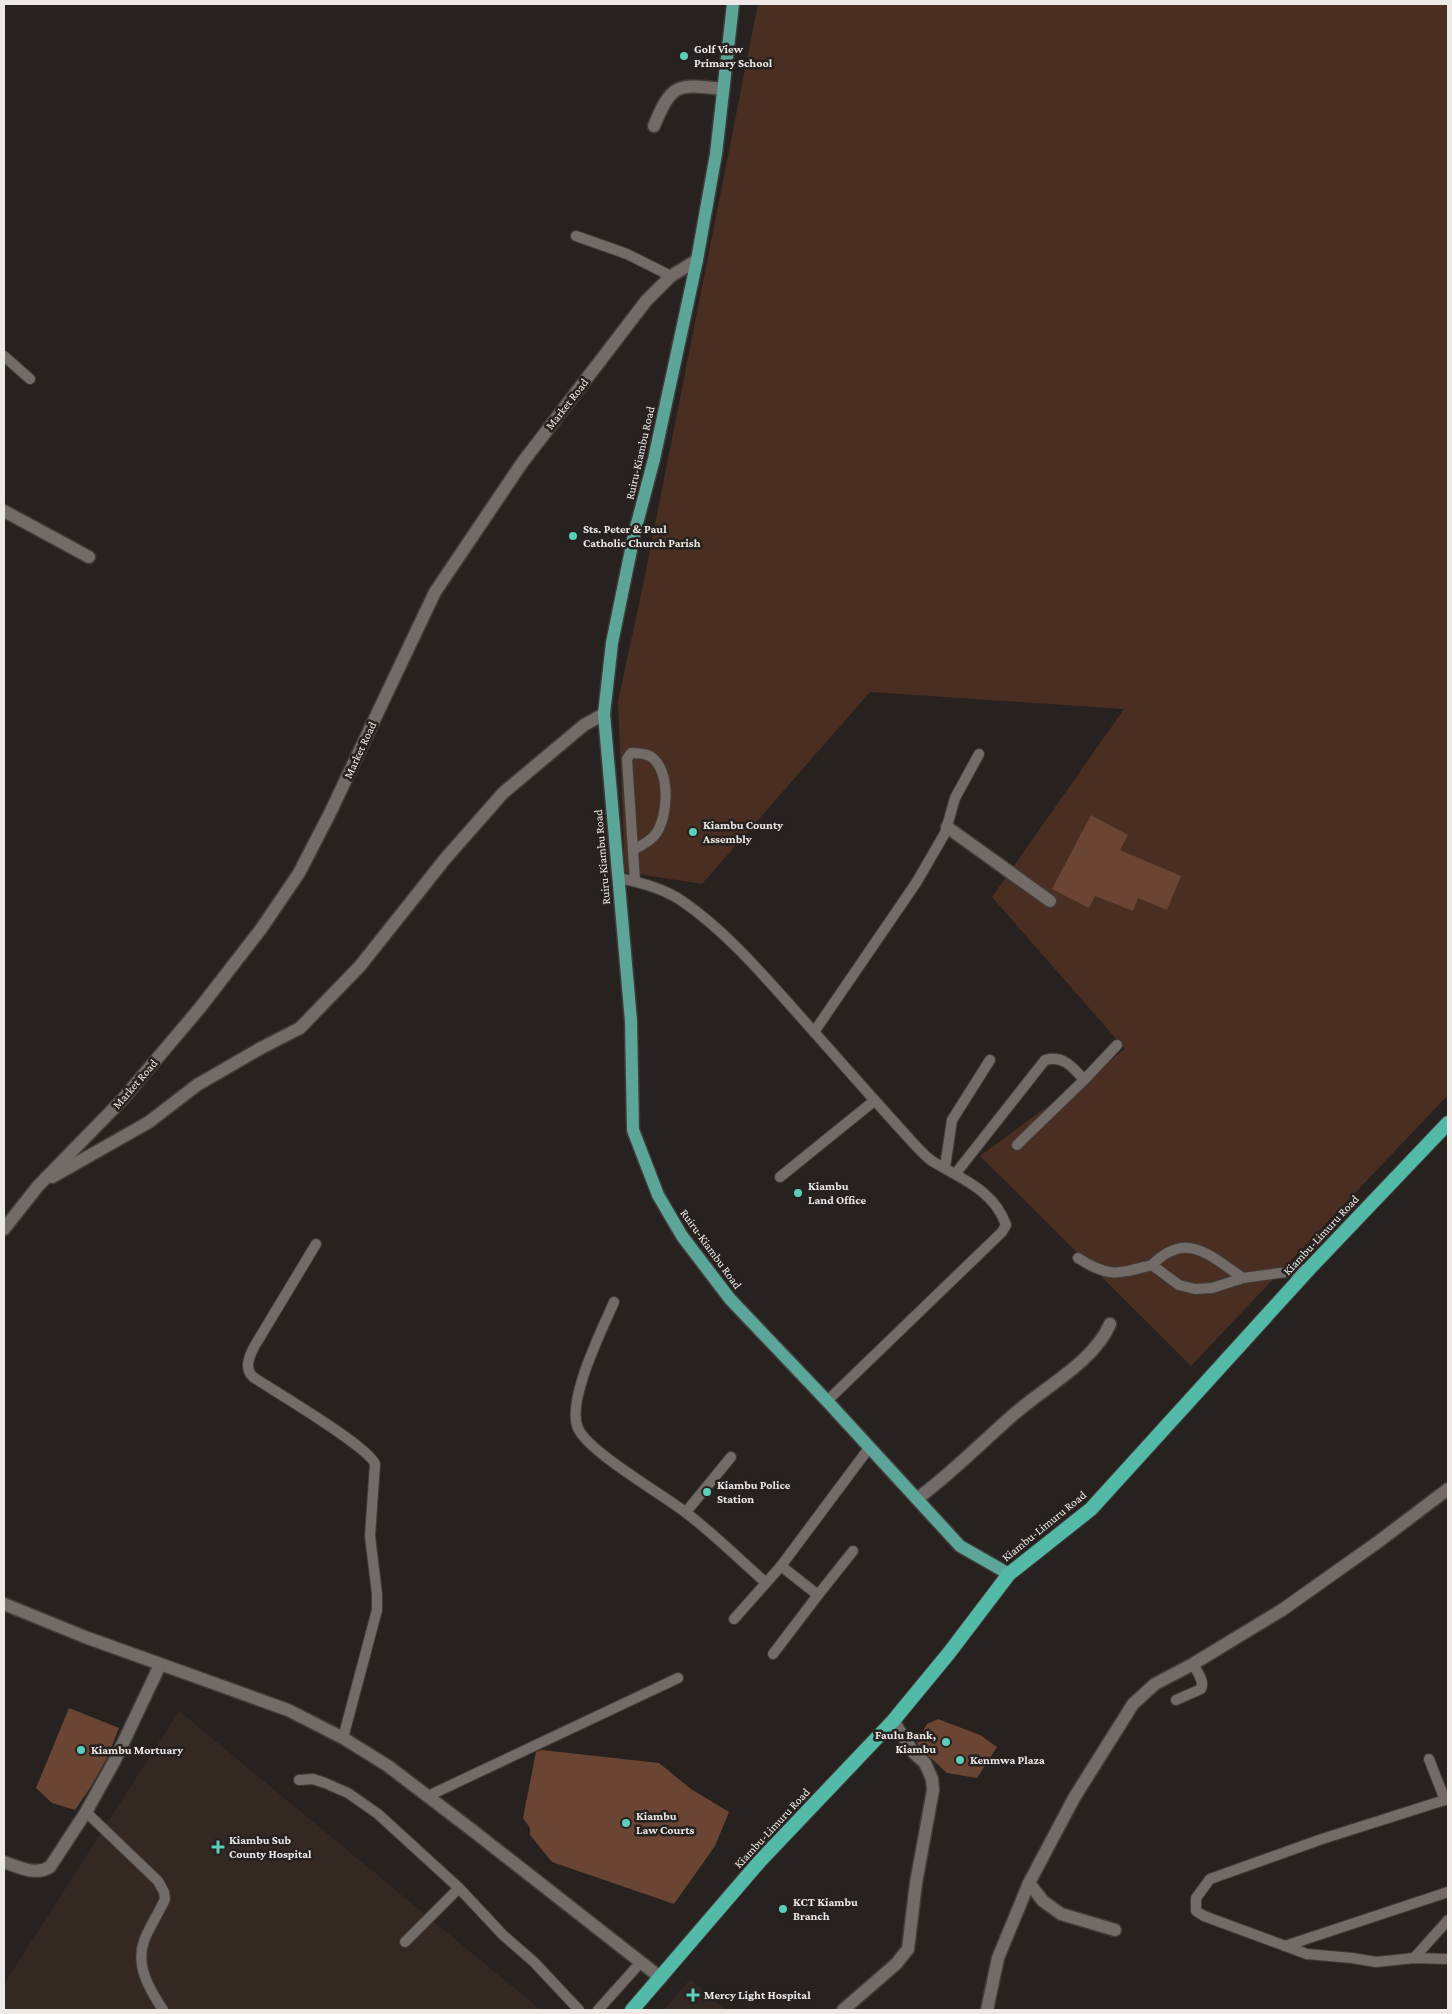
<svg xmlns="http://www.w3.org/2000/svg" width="1452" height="2014" font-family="'Crimson Pro',serif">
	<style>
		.built { fill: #342822 }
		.green { fill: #492e21 }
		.building { fill: #6b4533 }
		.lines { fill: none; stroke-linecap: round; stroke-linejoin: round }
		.service-casing { stroke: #413c3a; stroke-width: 12 }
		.minor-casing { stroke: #413c3a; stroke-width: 15 }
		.primary-casing { stroke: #413c3a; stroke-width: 15 }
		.trunk-casing { stroke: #413c3a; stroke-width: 16 }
		.service { stroke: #726b67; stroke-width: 10 }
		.minor { stroke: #726b67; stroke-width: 12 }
		.primary { stroke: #5ba698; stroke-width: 12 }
		.trunk { stroke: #53baa8; stroke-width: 14 }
		.poi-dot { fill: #5cceba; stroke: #27211f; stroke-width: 2 }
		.labels { text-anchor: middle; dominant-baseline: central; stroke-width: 5; stroke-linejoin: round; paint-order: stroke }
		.poi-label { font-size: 12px; font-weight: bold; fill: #ede9e7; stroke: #27211f; text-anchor: start }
		.street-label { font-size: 12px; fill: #ede9e7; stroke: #27211f }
	</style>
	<rect width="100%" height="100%" fill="#27211f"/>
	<g class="built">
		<polygon points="179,1711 541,2010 4,2010 4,1984"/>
		<polygon points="690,1979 726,2010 664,2010"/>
	</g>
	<polygon class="green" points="758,4 1448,4 1448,1095 1191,1366 980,1156 1125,1049 992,897 1124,709 870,692 702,884 625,872 618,701 643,585"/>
	<g class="building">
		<polygon points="1091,815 1128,835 1120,850 1181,876 1167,910 1138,898 1133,911 1095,896 1089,908 1052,889"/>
		<polygon points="69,1708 119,1728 107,1758 90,1788 75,1810 52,1803 36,1788"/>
		<polygon points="938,1719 980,1735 997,1747 977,1778 947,1773 920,1748 917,1742 927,1724"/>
		<polygon points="542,1750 659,1763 691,1789 729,1812 715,1846 674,1904 552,1862 530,1835 530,1828 523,1818 536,1752"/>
	</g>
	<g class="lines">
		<g class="service-casing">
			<g id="service">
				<polyline points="576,236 627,254 671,276"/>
				<polyline points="4,356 30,379"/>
				<path d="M633,850C641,846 649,842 655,835C669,817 671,769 650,756C644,753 637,753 631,753L627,759L635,881"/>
				<path d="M618,878C640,882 663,888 682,901C723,929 758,969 791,1006C832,1052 873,1099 915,1145C920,1150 926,1157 932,1161C961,1179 994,1190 1006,1225L1002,1232L827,1401"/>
				<polyline points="814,1032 916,883 945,833 955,798 979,754"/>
				<polyline points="1017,1145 1084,1080"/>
				<polyline points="945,1167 952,1120 990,1060"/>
				<path d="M956,1173L1045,1060C1063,1055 1073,1067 1084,1080L1117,1045"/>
				<polyline points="780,1177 874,1101"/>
				<path d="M316,1244L254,1347C249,1357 244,1368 253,1377C274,1391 368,1446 375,1464L370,1536L377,1594V1610L343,1738"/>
				<path d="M1078,1258C1109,1278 1117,1274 1152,1265L1179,1285L1195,1289L1212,1288L1243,1278L1309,1269"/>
				<path d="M1152,1265C1187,1229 1211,1257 1243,1278"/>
				<path d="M614,1302C602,1330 566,1401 578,1428C587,1451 662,1494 685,1512C713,1533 739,1559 765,1582"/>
				<polyline points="686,1512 731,1457"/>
				<polyline points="781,1566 818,1595 853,1551"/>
				<polyline points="734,1619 781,1566 869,1448"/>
				<polyline points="773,1654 818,1595"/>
				<path d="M1176,1700L1201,1689C1205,1681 1197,1672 1193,1664"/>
				<polyline points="1429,1759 1445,1800"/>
				<polyline points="299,1780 313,1779 325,1783 348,1793 378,1814 459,1888 503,1935 534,1962 579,2010"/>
				<polyline points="428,1796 678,1678"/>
				<polyline points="1448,1799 1322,1839 1210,1879 1196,1898 1196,1911 1204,1916 1307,1954 1352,1958 1376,1962 1414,1958 1448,1959"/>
				<path d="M86,1812L158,1881L164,1892L165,1899C159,1913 149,1927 144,1941C135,1966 150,1990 163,2010"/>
				<polyline points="405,1942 459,1888"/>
				<polyline points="1285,1946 1448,1892"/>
				<polyline points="1414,1958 1448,1920"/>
				<polyline points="598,2010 641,1962"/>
			</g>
		</g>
		<g class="minor-casing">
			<g id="minor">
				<path d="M654,126C672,82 678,84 723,89"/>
				<polyline points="4,511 89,557"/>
				<polyline points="947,827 1050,901"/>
				<polyline points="52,1177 149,1122 197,1085 261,1048 300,1028 360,966 445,859 503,793 584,725 604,714"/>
				<polyline points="4,1229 38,1186 122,1100 199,1009 261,929 299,873 330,813 435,592 522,463 646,301 671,276 697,260"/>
				<path d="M918,1498C952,1473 981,1443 1013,1415C1043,1388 1094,1362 1110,1324"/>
				<polyline points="4,1604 85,1637 288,1710 343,1738 388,1766 472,1830 661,1978"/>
				<path d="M4,1862C19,1867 35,1876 50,1867L86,1812L115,1760L160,1665"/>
				<polyline points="1029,1883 1043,1901 1061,1914 1115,1930"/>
				<polyline points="843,2010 896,1964 908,1949 916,1883 933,1790 932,1779 925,1763 914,1753 893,1721"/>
				<polyline points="987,2010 998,1958 1029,1883 1074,1798 1133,1704 1155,1684 1193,1664 1282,1610 1378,1542 1448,1489"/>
			</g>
		</g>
		<g class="primary-casing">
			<polyline id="primary" points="733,4 716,154 697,260 654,459 634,535 612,643 604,714 631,1021 633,1130 658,1195 682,1236 730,1299 827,1401 960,1546 1009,1574"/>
		</g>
		<g class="trunk-casing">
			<polyline id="trunk" points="632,2010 760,1861 893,1721 949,1653 1009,1574 1091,1509 1309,1269 1448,1123"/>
		</g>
		<use href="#service" class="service"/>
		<use href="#minor" class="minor"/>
		<use href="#primary" class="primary"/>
		<use href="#trunk" class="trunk"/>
	</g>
	<g class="poi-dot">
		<circle cx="684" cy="56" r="5"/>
		<circle cx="573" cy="536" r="5"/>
		<circle cx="693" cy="832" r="5"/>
		<circle cx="798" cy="1193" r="5"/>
		<circle cx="707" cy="1492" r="5"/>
		<circle cx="946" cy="1742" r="5"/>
		<circle cx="81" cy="1750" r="5"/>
		<circle cx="960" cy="1760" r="5"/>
		<circle cx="626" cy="1823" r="5"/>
		<path d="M215.5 1839.5h5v5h5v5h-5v5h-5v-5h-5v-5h5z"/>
		<circle cx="783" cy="1909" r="5"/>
		<path d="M690.5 1987.5h5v5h5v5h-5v5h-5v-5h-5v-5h5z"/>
	</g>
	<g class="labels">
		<g class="poi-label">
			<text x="694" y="49">Golf View<tspan x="694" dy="14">Primary School</tspan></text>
			<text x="583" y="529">Sts. Peter &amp; Paul<tspan x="583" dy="14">Catholic Church Parish</tspan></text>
			<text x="703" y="825">Kiambu County<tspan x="703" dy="14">Assembly</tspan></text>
			<text x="808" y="1186">Kiambu<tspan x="808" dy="14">Land Office</tspan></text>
			<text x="717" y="1485">Kiambu Police<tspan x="717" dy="14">Station</tspan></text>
			<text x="936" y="1735" text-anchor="end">Faulu Bank,<tspan x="936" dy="14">Kiambu</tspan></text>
			<text x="91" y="1750">Kiambu Mortuary</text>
			<text x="970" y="1760">Kenmwa Plaza</text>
			<text x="636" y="1816">Kiambu<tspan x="636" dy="14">Law Courts</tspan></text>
			<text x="229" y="1840">Kiambu Sub<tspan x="229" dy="14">County Hospital</tspan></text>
			<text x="793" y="1902">KCT Kiambu<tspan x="793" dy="14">Branch</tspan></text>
			<text x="704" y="1995">Mercy Light Hospital</text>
		</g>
		<g class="street-label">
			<text transform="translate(567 404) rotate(-52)">Market Road</text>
			<text transform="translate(640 453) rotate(-77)">Ruiru-Kiambu Road</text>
			<text transform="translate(360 750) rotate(-65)">Market Road</text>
			<text transform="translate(602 857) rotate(-95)">Ruiru-Kiambu Road</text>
			<text transform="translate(135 1084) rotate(-49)">Market Road</text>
			<text transform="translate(1321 1235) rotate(-47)">Kiambu-Limuru Road</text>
			<text transform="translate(711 1249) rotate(54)">Ruiru-Kiambu Road</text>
			<text transform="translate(1044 1526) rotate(-39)">Kiambu-Limuru Road</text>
			<text transform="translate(772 1828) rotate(-47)">Kiambu-Limuru Road</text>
		</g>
	</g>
	<rect width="1452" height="2014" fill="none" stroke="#ede9e7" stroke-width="10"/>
</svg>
